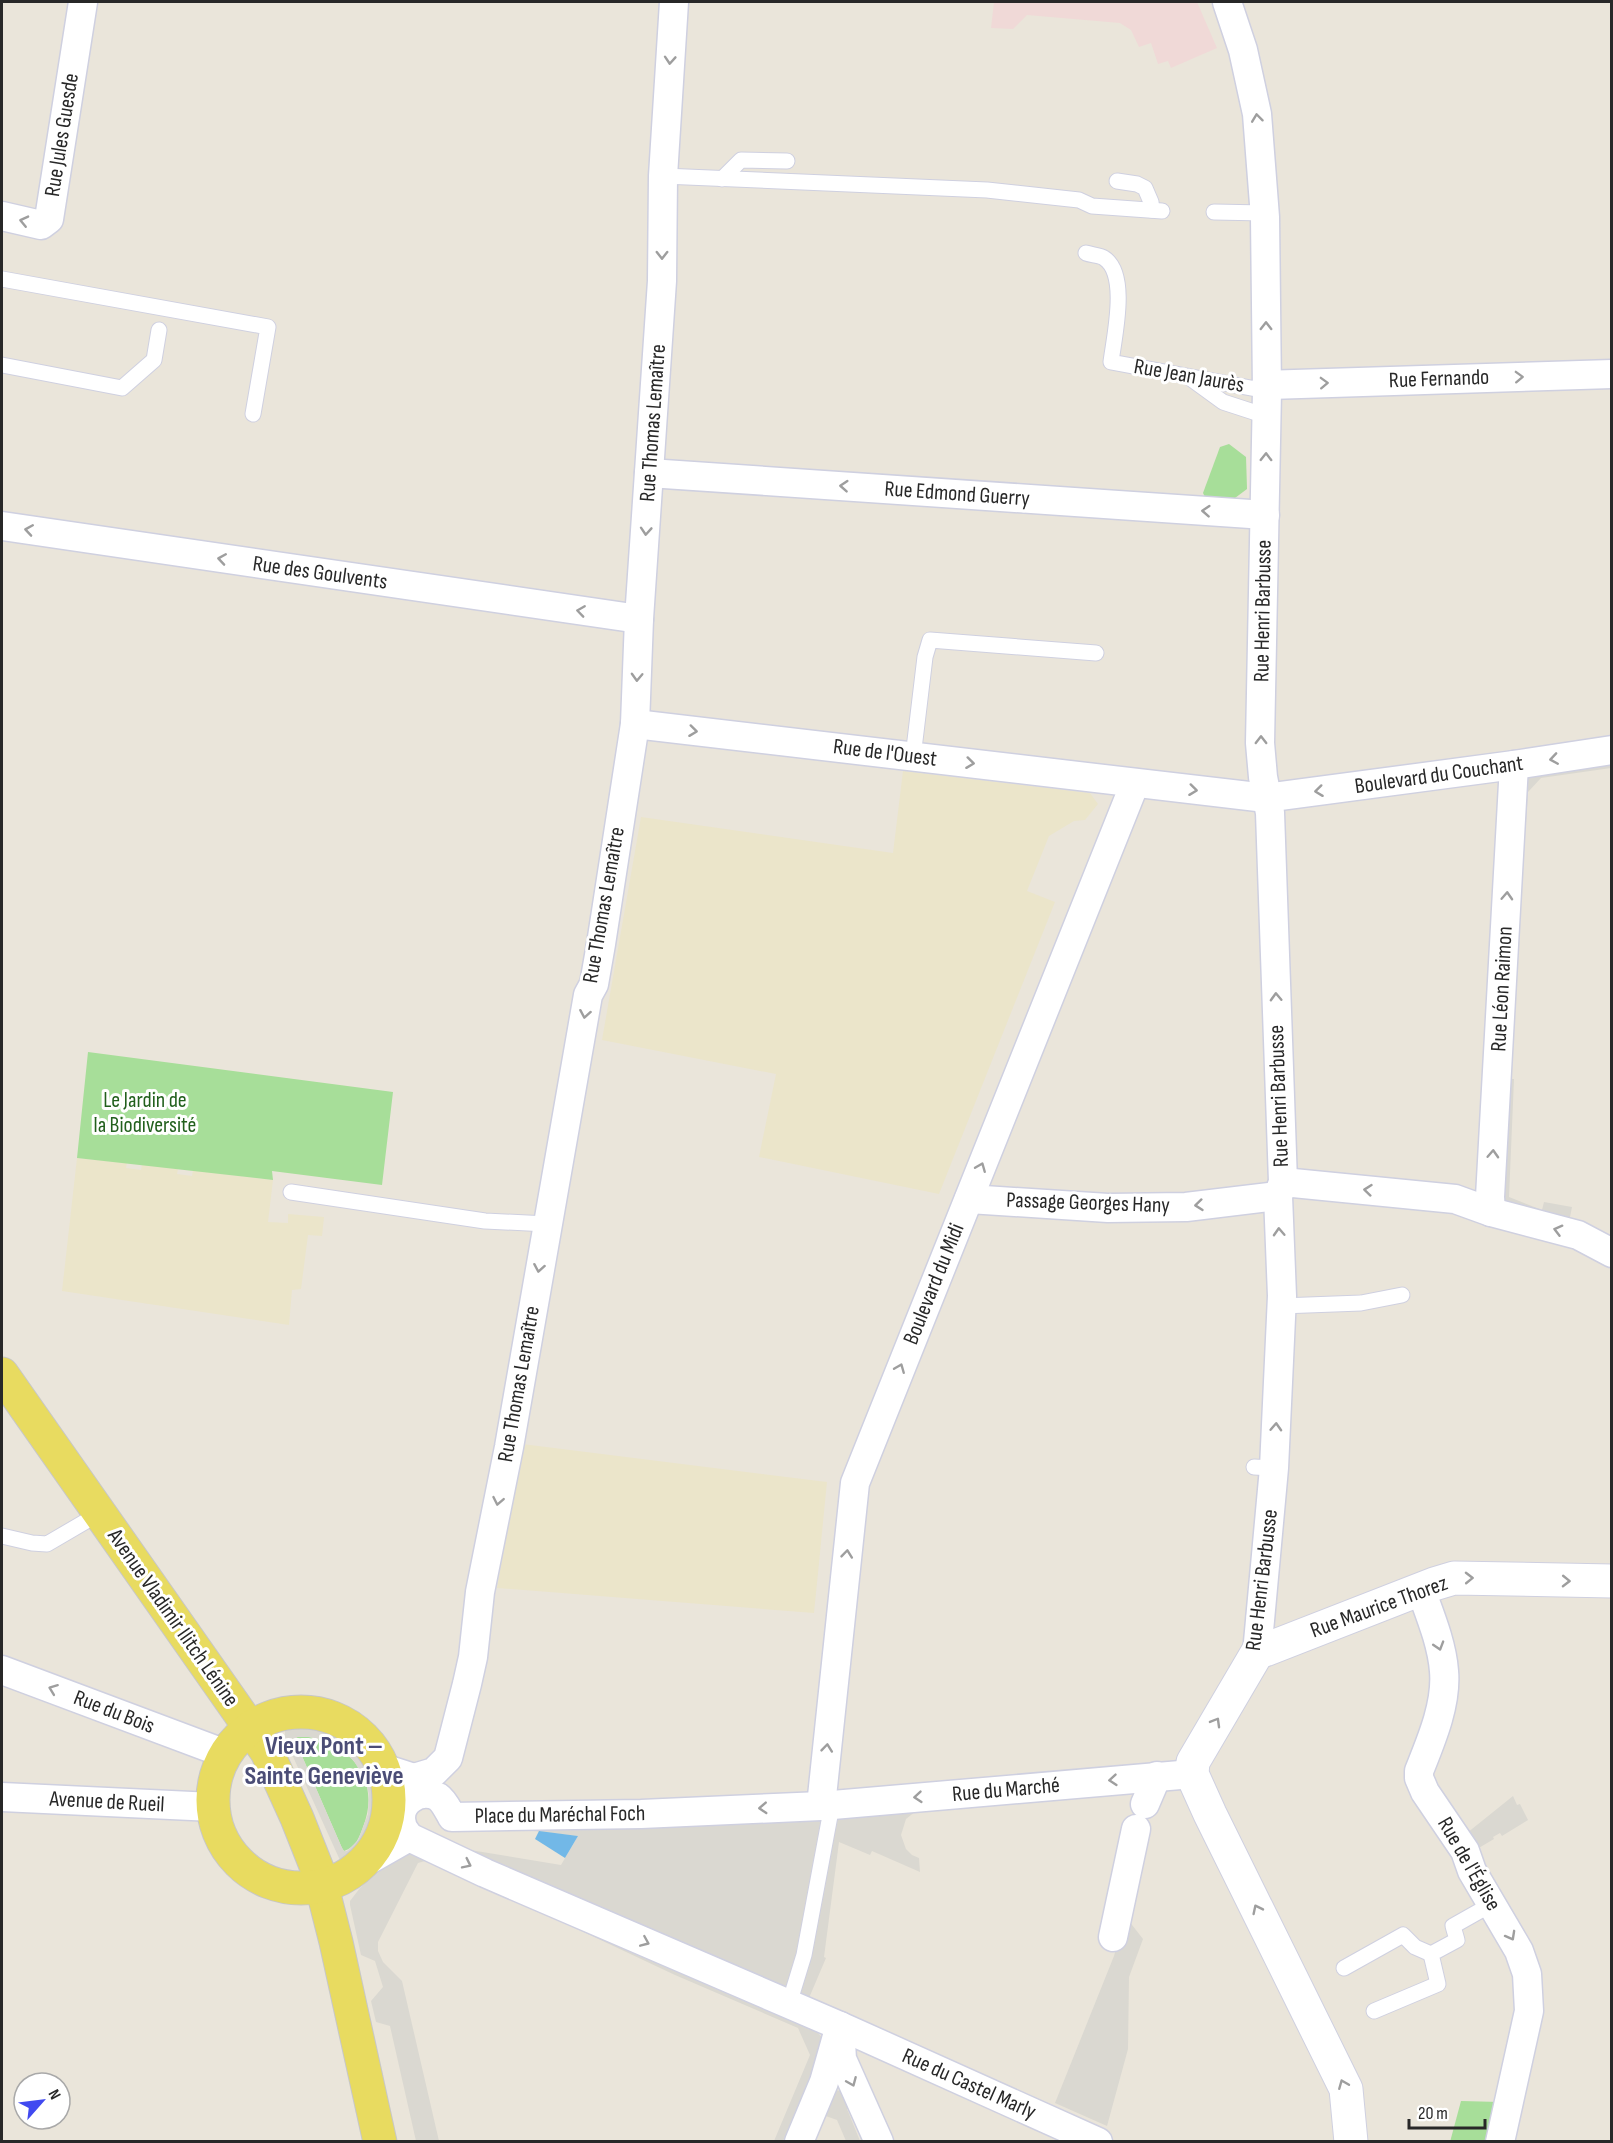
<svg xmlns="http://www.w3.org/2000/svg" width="1613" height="2143" font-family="'Sofia Sans Condensed',sans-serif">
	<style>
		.education { fill: #ebe5ca }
		.medical { fill: #f0d9d7 }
		.green { fill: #a7de99 }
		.plaza { fill: #dad8d1; fill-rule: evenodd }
		.water { fill: #72b8e7 }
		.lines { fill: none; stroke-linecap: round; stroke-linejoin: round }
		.lane-casing { stroke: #cfd0e0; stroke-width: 17 }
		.street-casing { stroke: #cfd0e0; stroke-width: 31 }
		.secondary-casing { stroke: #cfd0e0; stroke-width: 35 }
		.primary-casing { stroke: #c7c7c7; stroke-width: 35 }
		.lane { stroke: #fff; stroke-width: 15 }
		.street { stroke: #fff; stroke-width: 28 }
		.secondary { stroke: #fff; stroke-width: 33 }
		.primary { stroke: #e8db60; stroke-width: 33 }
		.oneway { stroke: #9e9e9e }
		.labels { text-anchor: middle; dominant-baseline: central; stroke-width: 6; stroke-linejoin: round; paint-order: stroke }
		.street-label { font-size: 22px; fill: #282828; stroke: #fff }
		.park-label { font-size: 22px; fill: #22601d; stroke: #fff }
		.quarter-label { font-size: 26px; font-weight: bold; fill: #4b4d76; stroke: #fff }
	</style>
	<rect width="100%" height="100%" fill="#eae5da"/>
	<g class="education">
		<polygon points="903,771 1090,793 1098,804 1085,820 1074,821 1049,836 1027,891 1055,902 939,1194 759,1157 776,1074 602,1040 641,817 893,853"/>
		<polygon points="77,1158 127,1163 126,1168 141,1170 142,1164 178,1169 177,1174 192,1176 193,1170 273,1180 268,1222 288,1223 288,1214 324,1217 322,1236 308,1235 301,1289 292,1290 289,1325 62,1291"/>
		<polygon points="522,1444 827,1482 814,1613 497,1588"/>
	</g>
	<polygon class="medical" points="994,2 1197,2 1217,48 1171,68 1168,61 1158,64 1151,43 1139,47 1131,30 1120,23 1027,15 1013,29 991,28"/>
	<g class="green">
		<polygon points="1229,444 1246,457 1247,489 1235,498 1205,497 1203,493 1220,447"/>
		<polygon points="88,1052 393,1092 382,1185 272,1171 273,1180 77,1158"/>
		<path d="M301,1736C349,1740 382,1780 363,1827C359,1838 356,1847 344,1851L342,1848L295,1740V1738Z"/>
		<polygon points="1461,2101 1500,2102 1493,2141 1450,2142"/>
	</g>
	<g class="plaza">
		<polygon points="1611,756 1611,768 1541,778 1528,792 1513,1020 1511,1079 1514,1079 1509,1197 1542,1210 1544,1202 1572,1207 1570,1217 1586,1227 1507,1205 1501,1196 1522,793 1528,774"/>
		<path d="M295,1724L315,1725L333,1732L362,1757L373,1779L378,1802L373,1826L365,1845L348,1862H341L339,1858L285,1739V1730ZM297,1737H310L327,1741L338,1746L354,1761L366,1782L369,1795L368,1814L358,1840L347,1851H344L342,1848L295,1740Z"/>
		<polygon points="1513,1796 1517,1805 1520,1804 1528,1820 1502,1836 1500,1833 1493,1837 1494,1839 1477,1849 1467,1833"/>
		<polygon points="916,1811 906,1819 901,1835 906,1849 912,1855 919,1858 920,1872 872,1851 870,1855 839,1842 824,1957 826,1958 809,1998 458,1855 470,1850 561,1865 578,1836 516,1829 648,1828"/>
		<polygon points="410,1849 815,2029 823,2039 813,2071 783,2141 774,2141 810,2055 798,2028 675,1975 490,1888 425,1861 418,1863 378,1942 378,1951 383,1962 402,1981 439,2141 416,2141 390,2026 376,2022 371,2001 383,1987 375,1961 361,1955 350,1905 350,1901 360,1888 384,1865"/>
		<polygon points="1125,1916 1143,1939 1129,1977 1128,2049 1107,2126 1055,2103 1114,1956"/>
		<polygon points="835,2090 841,2091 854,2105 847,2109 860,2141 846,2141 837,2120 823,2115"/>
	</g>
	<polygon class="water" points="539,1831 578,1836 565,1858 535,1839"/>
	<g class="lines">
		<g class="lane-casing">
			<g id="lane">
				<polyline points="663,176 987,190 1079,200 1092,206 1162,211"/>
				<polyline points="722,179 741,160 787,161"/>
				<polyline points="1117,181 1137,184 1145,188 1151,202 1152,210"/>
				<polyline points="1214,212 1264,213"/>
				<path d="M1086,253C1091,255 1100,255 1104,258C1129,274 1114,337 1111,362L1267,391"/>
				<polyline points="2,279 268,327 253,414"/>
				<polyline points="2,365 122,388 154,360 159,330"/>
				<polyline points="1190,378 1223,402 1266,416"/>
				<polyline points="913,757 925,657 930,640 1096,653"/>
				<polyline points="291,1192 485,1221 547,1224"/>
				<polyline points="1281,1306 1361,1303 1402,1295"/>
				<polyline points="1254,1467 1274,1468"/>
				<polyline points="2,1536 32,1543 47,1544 100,1513"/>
				<polyline points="1344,1968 1403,1935 1415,1947 1431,1954"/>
				<polyline points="789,2004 804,1955 832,1805"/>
				<polyline points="1374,2011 1438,1984 1431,1954 1457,1940 1453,1926 1492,1904"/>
			</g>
		</g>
		<g class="street-casing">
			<g id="street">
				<polyline points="1227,2 1243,50 1257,114 1265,217 1267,391 1260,743 1263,777 1270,813 1283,1182 1278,1196 1282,1296 1274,1468 1257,1653"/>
				<polyline points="2,216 41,225 49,219 83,2"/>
				<polyline points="1266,385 1612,374"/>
				<polyline points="649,473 1265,515"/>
				<polyline points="2,526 639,619"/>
				<polyline points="635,724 1266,798 1514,765 1612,750"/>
				<polyline points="1283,1182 1455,1199 1491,1212 1578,1235 1612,1253"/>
				<polyline points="969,1199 1108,1208 1186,1207 1278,1196"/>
				<polyline points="1491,1212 1490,1197 1514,765"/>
				<path d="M1421,1590C1430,1615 1442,1644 1444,1671C1447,1704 1431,1741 1419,1771V1778L1425,1792L1465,1851L1472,1871L1519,1951L1527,1974L1529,2011L1500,2142"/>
				<polyline points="2,1670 226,1754"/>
				<polyline points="383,1768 414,1778 419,1794"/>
				<polyline points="414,1778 434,1772 448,1758 467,1684 473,1657 480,1592 509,1447 588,995 594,984 601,944 635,724 639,619 662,281 663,176 674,2"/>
				<polyline points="2,1797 213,1807"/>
				<polyline points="1145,1804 1157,1776"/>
				<polyline points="821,1806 855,1483 1135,783"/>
				<path d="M409,1837C407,1833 402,1828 402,1824C396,1803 420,1787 438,1797C444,1801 448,1810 452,1817L641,1814L821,1806L1192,1774"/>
				<polyline points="409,1837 485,1873 840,2026 1098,2142"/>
				<polyline points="360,1865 409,1837"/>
				<polyline points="1113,1937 1136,1829"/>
				<polyline points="840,2026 842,2059 879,2142"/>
				<polyline points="799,2142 824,2082 837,2036"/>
			</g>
		</g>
		<g class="secondary-casing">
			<polyline id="secondary" points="1351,2142 1346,2089 1210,1814 1192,1774 1193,1762 1257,1653 1434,1584 1454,1578 1612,1581"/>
		</g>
		<g class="primary-casing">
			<g id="primary">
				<polyline points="2,1374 267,1752 297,1818 318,1871 336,1942 380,2142"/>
				<circle cx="301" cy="1800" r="88"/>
			</g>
		</g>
		<use href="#lane" class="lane"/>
		<use href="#street" class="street"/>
		<use href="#secondary" class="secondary"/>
		<use href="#primary" class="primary"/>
	</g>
	<defs><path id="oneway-chevron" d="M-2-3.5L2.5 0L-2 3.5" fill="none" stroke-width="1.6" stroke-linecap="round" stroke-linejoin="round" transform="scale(1.5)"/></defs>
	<g class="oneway">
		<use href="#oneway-chevron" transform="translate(670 60) rotate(94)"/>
		<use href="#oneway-chevron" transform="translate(1257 118) rotate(-97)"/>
		<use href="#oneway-chevron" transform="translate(24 221) rotate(-167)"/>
		<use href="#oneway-chevron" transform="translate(662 255) rotate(90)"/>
		<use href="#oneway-chevron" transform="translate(1266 326) rotate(-90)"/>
		<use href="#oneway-chevron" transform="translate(1519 377) rotate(-2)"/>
		<use href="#oneway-chevron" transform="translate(1324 383) rotate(-2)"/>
		<use href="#oneway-chevron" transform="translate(1266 457) rotate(-89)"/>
		<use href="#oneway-chevron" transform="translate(844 486) rotate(-176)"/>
		<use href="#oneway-chevron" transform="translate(1206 511) rotate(-176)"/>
		<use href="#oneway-chevron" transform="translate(29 530) rotate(-171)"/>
		<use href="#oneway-chevron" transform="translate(646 531) rotate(94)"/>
		<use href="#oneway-chevron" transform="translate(222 559) rotate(-171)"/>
		<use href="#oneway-chevron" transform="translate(581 611) rotate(-172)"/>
		<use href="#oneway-chevron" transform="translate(637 677) rotate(92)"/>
		<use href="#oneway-chevron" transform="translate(693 731) rotate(7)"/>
		<use href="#oneway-chevron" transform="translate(1261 740) rotate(-90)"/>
		<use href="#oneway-chevron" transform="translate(1554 759) rotate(171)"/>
		<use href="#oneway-chevron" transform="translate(970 763) rotate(7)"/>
		<use href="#oneway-chevron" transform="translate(1193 790) rotate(7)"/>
		<use href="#oneway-chevron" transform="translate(1319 791) rotate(173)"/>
		<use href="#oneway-chevron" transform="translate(1507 896) rotate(-87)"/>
		<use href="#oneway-chevron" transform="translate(1276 997) rotate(-92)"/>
		<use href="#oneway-chevron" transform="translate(585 1014) rotate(100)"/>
		<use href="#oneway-chevron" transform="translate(1493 1154) rotate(-87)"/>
		<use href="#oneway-chevron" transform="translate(981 1167) rotate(-68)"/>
		<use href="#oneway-chevron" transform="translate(1368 1190) rotate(-174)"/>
		<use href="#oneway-chevron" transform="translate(1199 1205) rotate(174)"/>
		<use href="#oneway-chevron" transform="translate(1558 1230) rotate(-165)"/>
		<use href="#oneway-chevron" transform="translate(1279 1232) rotate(-93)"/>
		<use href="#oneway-chevron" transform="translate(539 1268) rotate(100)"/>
		<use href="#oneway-chevron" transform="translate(900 1368) rotate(-68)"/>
		<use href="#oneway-chevron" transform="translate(1276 1427) rotate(-87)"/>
		<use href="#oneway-chevron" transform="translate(498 1501) rotate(101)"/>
		<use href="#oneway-chevron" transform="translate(847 1554) rotate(-84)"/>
		<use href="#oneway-chevron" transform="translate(1469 1578) rotate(-1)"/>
		<use href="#oneway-chevron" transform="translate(1566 1581) rotate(1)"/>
		<use href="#oneway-chevron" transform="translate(1439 1646) rotate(73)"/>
		<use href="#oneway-chevron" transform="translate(53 1689) rotate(-159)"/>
		<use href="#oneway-chevron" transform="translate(1216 1722) rotate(-60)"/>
		<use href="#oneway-chevron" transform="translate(827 1748) rotate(-84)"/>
		<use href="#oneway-chevron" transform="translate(1113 1780) rotate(175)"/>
		<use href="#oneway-chevron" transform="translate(918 1797) rotate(175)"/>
		<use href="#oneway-chevron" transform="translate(763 1808) rotate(177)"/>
		<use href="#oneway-chevron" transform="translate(467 1864) rotate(26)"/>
		<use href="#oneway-chevron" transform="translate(1257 1909) rotate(-116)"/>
		<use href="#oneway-chevron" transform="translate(1511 1936) rotate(61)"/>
		<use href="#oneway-chevron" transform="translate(645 1942) rotate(23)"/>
		<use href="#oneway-chevron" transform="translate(852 2082) rotate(67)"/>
		<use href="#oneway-chevron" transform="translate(1343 2084) rotate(-112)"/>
	</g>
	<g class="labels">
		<g class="street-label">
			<text transform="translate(62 135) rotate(-81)">Rue Jules Guesde</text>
			<text transform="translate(1189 376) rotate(10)">Rue Jean Jaurès</text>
			<text transform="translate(1439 379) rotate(-2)">Rue Fernando</text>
			<text transform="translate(653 423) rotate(-86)">Rue Thomas Lemaître</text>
			<text transform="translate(957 494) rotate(4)">Rue Edmond Guerry</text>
			<text transform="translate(320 573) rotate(8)">Rue des Goulvents</text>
			<text transform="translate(1263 611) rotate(-89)">Rue Henri Barbusse</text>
			<text transform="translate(885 753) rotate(7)">Rue de l'Ouest</text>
			<text transform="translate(1439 775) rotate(-8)">Boulevard du Couchant</text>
			<text transform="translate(604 905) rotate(-80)">Rue Thomas Lemaître</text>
			<text transform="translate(1502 989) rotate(-87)">Rue Léon Raimon</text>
			<text transform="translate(1279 1096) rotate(-92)">Rue Henri Barbusse</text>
			<text transform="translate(1088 1203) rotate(2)">Passage Georges Hany</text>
			<text transform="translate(934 1284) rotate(-68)">Boulevard du Midi</text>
			<text transform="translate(519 1384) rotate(-80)">Rue Thomas Lemaître</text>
			<text transform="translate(1262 1580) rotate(-83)">Rue Henri Barbusse</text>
			<text transform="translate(1379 1607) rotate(-20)">Rue Maurice Thorez</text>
			<text transform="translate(173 1618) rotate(55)">Avenue Vladimir Ilitch Lénine</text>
			<text transform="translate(114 1712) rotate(21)">Rue du Bois</text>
			<text transform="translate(1006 1790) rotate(-5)">Rue du Marché</text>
			<text transform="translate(107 1802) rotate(3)">Avenue de Rueil</text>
			<text transform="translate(560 1815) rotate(-1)">Place du Maréchal Foch</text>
			<text transform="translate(1469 1864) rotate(60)">Rue de l'Église</text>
			<text transform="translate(969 2084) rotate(24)">Rue du Castel Marly</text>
		</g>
		<g class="park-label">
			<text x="145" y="1100">Le Jardin de<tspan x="145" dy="25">la Biodiversité</tspan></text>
		</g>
		<g class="quarter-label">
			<text x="324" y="1746">Vieux Pont –<tspan x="324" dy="30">Sainte Geneviève</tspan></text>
		</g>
	</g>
	<rect width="1613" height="2143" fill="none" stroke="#282828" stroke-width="6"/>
	<g transform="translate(42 2101) rotate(62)"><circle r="28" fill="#ffffff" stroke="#a9a9a9" stroke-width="1.5"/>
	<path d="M0-4.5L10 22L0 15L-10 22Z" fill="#414af0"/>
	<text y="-9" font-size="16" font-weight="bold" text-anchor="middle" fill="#282828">N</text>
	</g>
	<path d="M1409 2119v9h76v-9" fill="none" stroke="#282828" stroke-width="3"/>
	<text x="1418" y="2119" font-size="18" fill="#282828" stroke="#ffffff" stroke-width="4.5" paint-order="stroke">20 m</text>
</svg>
